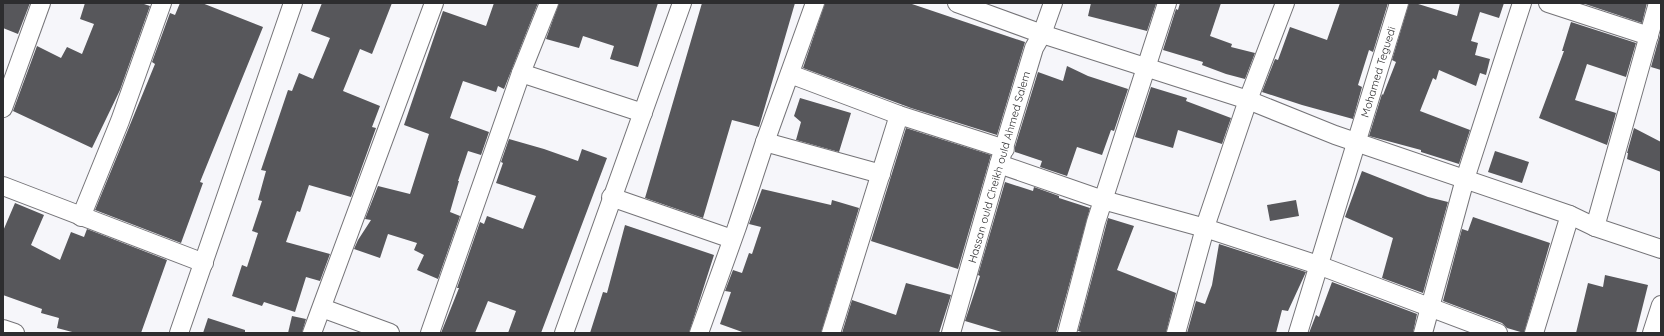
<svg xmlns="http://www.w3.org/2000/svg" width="1664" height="336" font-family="Quicksand,sans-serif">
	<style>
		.building { fill: #57575b }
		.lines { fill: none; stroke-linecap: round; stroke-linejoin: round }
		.minor-casing { stroke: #757478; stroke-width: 20 }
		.minor { stroke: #fff; stroke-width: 18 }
		.labels { text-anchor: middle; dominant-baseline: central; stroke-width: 4; stroke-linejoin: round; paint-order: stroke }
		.street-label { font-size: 11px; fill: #2d2d2f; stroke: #fff }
	</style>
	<rect width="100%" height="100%" fill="#f6f6fa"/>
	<g class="building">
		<polygon points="3,3 30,3 18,34 3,28"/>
		<polygon points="85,3 141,3 150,6 120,90 92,148 13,111 37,46 61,58 67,47 82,54 94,24 80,19"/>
		<polygon points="180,3 202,3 263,27 200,182 203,183 181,243 95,210 155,64 152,62 170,13 175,15"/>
		<polygon points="322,3 392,3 372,54 360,49 343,91 380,106 372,127 376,128 351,197 309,185 300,212 297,211 286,242 330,254 320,281 306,277 295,312 264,302 262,306 232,296 242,265 247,267 258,233 252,231 262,201 258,200 266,171 261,170 288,90 292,91 299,73 313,79 330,38 311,31"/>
		<polygon points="494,3 538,3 504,89 498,86 496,92 463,81 450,118 489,132 481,155 468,151 458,181 459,181 450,212 460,216 438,279 417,270 424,255 414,250 417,243 388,234 380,258 354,249 358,240 371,220 365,219 378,186 410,194 429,134 404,125 443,11 486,26"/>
		<polygon points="559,3 658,3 638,67 610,59 614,46 583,36 579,48 546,39"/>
		<polygon points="702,3 795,3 759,127 732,120 703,218 645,198"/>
		<polygon points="825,3 909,3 1025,42 997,135 911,108 803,68"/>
		<polygon points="1091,3 1151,3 1156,4 1147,31 1088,16"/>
		<polygon points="1180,3 1221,3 1210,36 1232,44 1231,47 1255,53 1245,79 1226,74 1202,65 1203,62 1163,50 1176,9 1178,10"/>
		<polygon points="1340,3 1388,3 1373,52 1369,50 1358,85 1362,87 1353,119 1302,105 1262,92 1275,59 1278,60 1290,27 1327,40"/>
		<polygon points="1409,3 1415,3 1457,16 1460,3 1504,3 1499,18 1480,12 1471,41 1478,43 1475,55 1490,59 1486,75 1480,73 1476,86 1439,70 1436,80 1433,78 1420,111 1470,130 1459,164 1421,152 1421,150 1369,136 1382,94 1383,95 1396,62 1392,60"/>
		<polygon points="1582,3 1647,3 1642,23"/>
		<polygon points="1571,22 1636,43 1626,77 1587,64 1575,100 1616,113 1607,145 1539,118 1564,51 1562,51"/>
		<polygon points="1661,31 1661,70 1651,67"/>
		<polygon points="1067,66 1088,76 1128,89 1114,131 1111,130 1102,155 1077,147 1067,176 1040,167 1042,161 1015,152 1015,147 1038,72 1063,81"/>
		<polygon points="1151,87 1187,98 1186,101 1231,118 1222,144 1178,130 1173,148 1135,137"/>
		<polygon points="800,98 851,113 839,152 796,140 801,122 794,116"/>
		<polygon points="906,128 991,155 958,269 871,241"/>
		<polygon points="1634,128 1661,142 1661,172 1627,159 1628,153 1627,153"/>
		<polygon points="509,139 544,149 578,161 582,149 607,158 541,333 508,333 516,311 488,301 475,333 441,333 459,288 457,288 480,222 484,224 487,216 523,229 536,196 496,183 503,163 501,162"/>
		<polygon points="1495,151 1529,162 1522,183 1488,172"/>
		<polygon points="1362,171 1428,197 1448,202 1423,293 1382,278 1393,238 1345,217"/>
		<polygon points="1005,182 1033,191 1034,187 1059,196 1059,198 1090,208 1056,333 1005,333 965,321 980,276 978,275"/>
		<polygon points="762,189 831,205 832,200 859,208 821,333 745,333 720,324 731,292 725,291 733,270 742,273 749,253 752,254 761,227 749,224"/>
		<polygon points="1296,200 1299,216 1270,221 1267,205"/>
		<polygon points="15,203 44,215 31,245 60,260 71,232 84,237 87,229 167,260 141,333 76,333 57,328 59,318 41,313 42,309 3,295 3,231"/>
		<polygon points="1473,217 1550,243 1524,333 1507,328 1502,323 1443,301 1462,229 1468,231"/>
		<polygon points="1108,218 1134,226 1117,270 1176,293 1166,333 1085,333 1078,331"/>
		<polygon points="625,225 714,255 689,333 590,333 603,292 607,293"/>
		<polygon points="1219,244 1306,272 1288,311 1282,310 1276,333 1187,333 1196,301 1205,304 1212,285"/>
		<polygon points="1605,275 1648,285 1636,333 1576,333 1588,283 1603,287"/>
		<polygon points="1332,282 1417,314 1413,333 1309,333 1316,315 1319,317"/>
		<polygon points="906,283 951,295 939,333 842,333 852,300 896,315"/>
		<polygon points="292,316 306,319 302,333 288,333"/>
		<polygon points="208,318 245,330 245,333 203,333"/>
	</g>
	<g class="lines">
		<g class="minor-casing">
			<g id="minor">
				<polyline points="957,3 1042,34 1248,100 1335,135 1570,215 1595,227 1661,249"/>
				<polyline points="1548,3 1649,36"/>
				<polyline points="521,73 643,113"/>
				<polyline points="790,74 899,115 1005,149"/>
				<polyline points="3,108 41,3"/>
				<polyline points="765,142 881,174"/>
				<polyline points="999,164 1103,200 1205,228 1318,265 1498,333"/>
				<polyline points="3,186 204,263"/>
				<polyline points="611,197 732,239"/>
				<polyline points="81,217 120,121 162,3"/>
				<polyline points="1595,227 1658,3"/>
				<polyline points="322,308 390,333"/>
				<polyline points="3,329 15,333"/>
				<polyline points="179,333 293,3"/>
				<polyline points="312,333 434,3"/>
				<polyline points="430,333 521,73 549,3"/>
				<polyline points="564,333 682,3"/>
				<polyline points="699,333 737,227 765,142 815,3"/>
				<polyline points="831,333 899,115"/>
				<polyline points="951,333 999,164 1034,48 1042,34 1053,3"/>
				<polyline points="1067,333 1096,222 1167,3"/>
				<polyline points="1176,333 1207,221 1248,100 1285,3"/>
				<polyline points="1298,333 1399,3"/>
				<polyline points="1423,333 1465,179 1522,3"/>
				<polyline points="1534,333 1570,215"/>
				<polyline points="1652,333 1661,305"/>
			</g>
		</g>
		<use href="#minor" class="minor"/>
	</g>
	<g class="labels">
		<g class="street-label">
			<text transform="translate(1378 72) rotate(-73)">Mohamed Teguedi</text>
			<text transform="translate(999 167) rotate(-74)">Hassan ould Cheikh ould Ahmed Salem</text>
		</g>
	</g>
	<rect width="1664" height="336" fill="none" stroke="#2d2d2f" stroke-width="8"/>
</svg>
